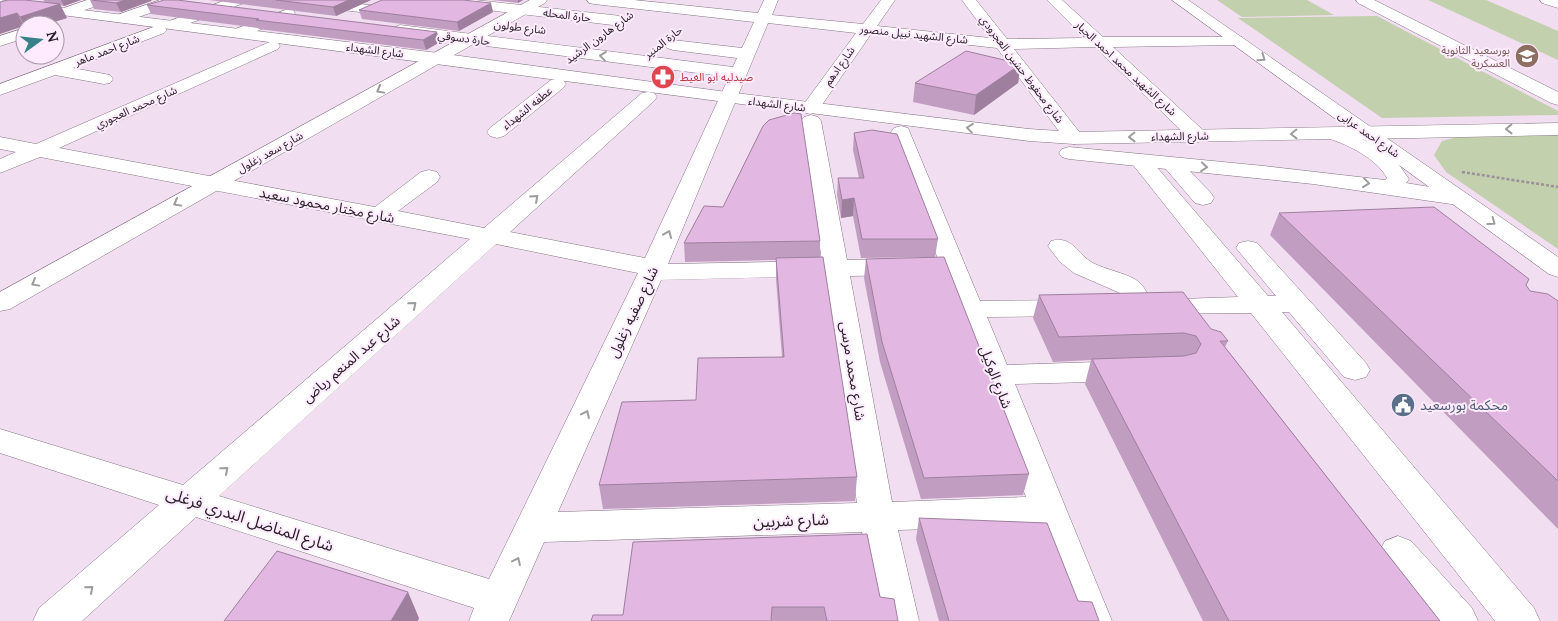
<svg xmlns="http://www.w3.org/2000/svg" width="1558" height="621" font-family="Lora,'Noto Sans Arabic',serif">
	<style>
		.green { fill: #c2d0ae }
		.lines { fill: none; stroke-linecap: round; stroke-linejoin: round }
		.minor-casing { stroke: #857585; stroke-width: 1 }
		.major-casing { stroke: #857585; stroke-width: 1 }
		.highway-casing { stroke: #857585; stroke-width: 1 }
		.path { stroke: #9d8f9c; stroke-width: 2.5; stroke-dasharray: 3 2; stroke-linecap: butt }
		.minor { fill: #fff; fill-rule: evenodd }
		.major { fill: #fff; fill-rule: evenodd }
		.highway { fill: #fff; fill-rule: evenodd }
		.wall { fill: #c29dc2 }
		.shaded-wall { fill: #9e809e }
		.building { fill: #e2b7e1; stroke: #9e809e }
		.oneway { stroke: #9e9b9e }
		.labels { text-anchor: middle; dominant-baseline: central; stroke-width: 4; stroke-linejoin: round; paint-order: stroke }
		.far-street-label { font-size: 11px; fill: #282127; stroke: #feebfe }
		.far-education-label { font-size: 11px; fill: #785e54; stroke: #feebfe; text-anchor: end }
		.far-health-label { font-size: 11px; fill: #be3a42; stroke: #feebfe; text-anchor: start }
		.street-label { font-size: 14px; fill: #282127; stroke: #feebfe }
		.service-label { font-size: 14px; fill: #4e5e75; stroke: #feebfe; text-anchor: start }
		.near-street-label { font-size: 16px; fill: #282127; stroke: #feebfe }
	</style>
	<rect width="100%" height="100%" fill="#f1def0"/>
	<g class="green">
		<polygon points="1217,0 1307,0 1334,15 1242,17"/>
		<polygon points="1428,0 1486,0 1558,31 1558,60"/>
		<polygon points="1377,16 1558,111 1558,115 1382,118 1238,18"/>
		<polygon points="1558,133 1558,249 1446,172 1434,155 1442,141 1466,135"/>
	</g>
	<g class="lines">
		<g class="minor-casing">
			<g id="minor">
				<polygon points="87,0 108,0 106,3 69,15 64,14 62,11 64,8"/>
				<polygon points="160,0 181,0 179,3 127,21 117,21 115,18 117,15"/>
				<polygon points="226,0 246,0 244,3 177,28 167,28 164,25 167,22"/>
				<polygon points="287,0 329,0 400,9 405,10 407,13 405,16 400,17 294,4 289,3"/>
				<polygon points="431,0 475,0 621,16 626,18 629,21 626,24 621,26 438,4 433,3"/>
				<path d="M587,0H634L758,13L764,0H778L772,15L863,24L881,0H895L877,26L990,38L962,0H976L1007,39L1085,38L1047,0H1062L1103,37H1242L1244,40L1242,43L1236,45L1113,47L1205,132L1208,136L1205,140L1198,142L1191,140L1095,47L1014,49L1084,138L1081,142L1074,144L1067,142L997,48L871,34L817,112L810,114L803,112L801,108L856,33L768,23L668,264L822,261L801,121L804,117L811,115L818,117L821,121L847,260L902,259L911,262L915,267L911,272L902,275L850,276L892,502L1026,497L891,132L894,128L901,126L908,128L980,301L1073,300L1083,302L1087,308L1083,314L1073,316L987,317L1007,365L1126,361L1137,364L1141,371L1137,378L1126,381L1015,384L1112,621H1072L1036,526L898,530L919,621H879L862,532L544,542L509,621H469L474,608L196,517L82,621H33L39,608L159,505L0,453V429L183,485L470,239L40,157L0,173V159L16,152L0,149V137L36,144L272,41L278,43L280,46L278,49L59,148L375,207L421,172L429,170L437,172L440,177L437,182L398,211L484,228L642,93L648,92L654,93L657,97L654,101L510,232L645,258L729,77L400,35L395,33L392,30L395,27L400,25L733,67L737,58L673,50L667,48L665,45L667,42L673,40L742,48L754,22L594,4L589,3ZM496,244L638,273L489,579L219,496ZM824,276L857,503L558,512L661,280Z"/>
				<polygon points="1356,0 1374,0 1558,92 1558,105 1551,103 1358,3"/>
				<polygon points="288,9 293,10 295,13 293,16 245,36 233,36 231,33 233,30"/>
				<polygon points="159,25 164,27 167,30 164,33 73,68 110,75 113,79 110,83 104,84 55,75 0,95 0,84"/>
				<polygon points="25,28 25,38 0,46 0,36"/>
				<polygon points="557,79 563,80 566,84 563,88 504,136 497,138 490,136 487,132 490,128 551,80"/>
				<path d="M1141,155L1148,157L1268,296H1276L1236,248L1239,243L1248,241L1257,243L1366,363L1370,370L1366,377L1355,380L1344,377L1289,312H1282L1534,608L1540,621H1495L1251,313L1151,314L1142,316L1132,314L1120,293L1074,273L1060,262L1048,246L1051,241C1073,235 1076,254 1093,263C1106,270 1131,274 1140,283C1145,288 1148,295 1151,300L1238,297L1130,161L1134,157Z"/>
				<polygon points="1172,158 1179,160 1211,193 1214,198 1211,203 1203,205 1195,203 1165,168 1161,164 1165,160"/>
				<polygon points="1398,536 1411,541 1472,608 1478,621 1433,621 1385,563 1379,552 1385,541"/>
			</g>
		</g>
		<g class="major-casing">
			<g id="major">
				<polygon points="530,0 547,0 545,3 10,309 0,311 0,292"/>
				<polygon points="1172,0 1188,0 1558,257 1558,277 1549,274"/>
				<polygon points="1540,0 1558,0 1558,8 1542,3"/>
			</g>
		</g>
		<g class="highway-casing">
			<path id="highway" d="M0,0L438,53L727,92L1029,129L1074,132L1558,123V135L1363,139L1397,162L1409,179L1406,183L1466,193L1469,198L1466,203L1458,205L1313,184L1069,159L1062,157L1059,153L1062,149L1069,147L1264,166L1385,180L1387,178C1377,159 1349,145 1330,139L1074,144L1029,141C686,98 343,51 0,7Z"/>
		</g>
		<polyline class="path" points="1462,172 1558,187"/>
		<use href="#minor" class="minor"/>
		<use href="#major" class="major"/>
		<use href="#highway" class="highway"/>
	</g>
	<g class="wall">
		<polygon points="8,0 45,2 43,0 81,0 64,6 60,5 67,18 44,25 25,25 25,27"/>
		<polygon points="90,0 151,1 121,12 94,9"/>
		<polygon points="164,0 440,42 426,50 259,29 258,28 151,14 147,5"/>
		<polygon points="209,0 371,0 336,16"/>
		<polygon points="492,0 523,0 518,3"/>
		<polygon points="359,10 493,12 459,31 362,19"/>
		<polygon points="1021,64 1018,83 974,115 913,102 915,83"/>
		<polygon points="854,133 938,239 935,257 861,258 853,216 841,218 837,195 838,178 859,178 853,150"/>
		<polygon points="1279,213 1526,285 1530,291 1558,301 1558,529 1270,235"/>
		<polygon points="820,241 820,257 857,477 855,501 603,509 599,485 696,400 782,357 776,279 776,260 685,262 684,243"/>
		<polygon points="866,259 1029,474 1023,495 921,499 880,362 864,278"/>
		<polygon points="1039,295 1211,329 1228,341 1225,347 1440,621 1203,621 1085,384 1091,360 1053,362 1033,318"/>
		<polygon points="919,518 1078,601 1099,621 939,621 916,539"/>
		<polygon points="880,597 898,621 591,621 623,615"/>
	</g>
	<g class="shaded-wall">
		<polygon points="61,0 81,0 64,6"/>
		<polygon points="125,0 152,0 151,1 121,12 116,3"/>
		<polygon points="349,0 371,0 336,16 333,7"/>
		<polygon points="518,0 523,0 518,3"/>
		<polygon points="491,3 493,12 459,31 457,22"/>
		<polygon points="60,4 67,18 44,25 25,25 25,27 20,17"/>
		<polygon points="17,13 24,26 0,34 0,18"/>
		<polygon points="437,32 440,42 426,50 423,40"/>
		<polygon points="1021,64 1018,83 974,115 976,95"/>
		<polygon points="854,198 853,216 841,218 842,200"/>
		<polygon points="408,592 419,618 418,621 391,621"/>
	</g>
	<g class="building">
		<polygon points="8,0 25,0 60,4 20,17 17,13 0,18 0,2"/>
		<polygon points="92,0 125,0 116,3"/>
		<polygon points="164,0 177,0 437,32 423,40 256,20 259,19 147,5"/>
		<polygon points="276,0 349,0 333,7"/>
		<polygon points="382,0 463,0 491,3 457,22 359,10"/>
		<polygon points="966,51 1021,64 976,95 915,83"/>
		<polygon points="794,113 801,114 820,241 684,243 704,206 723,207 763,126 769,120"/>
		<polygon points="872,130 897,134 938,239 862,239 854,198 842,200 838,178 864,178 854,133"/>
		<polygon points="1434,207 1529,279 1526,285 1530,291 1548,294 1558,301 1558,481 1279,213"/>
		<polygon points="823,257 857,477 599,485 622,402 696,400 698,358 784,357 776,258"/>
		<polygon points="944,257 1029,474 924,478 882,342 866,259"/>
		<polygon points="1183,292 1211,329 1221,332 1228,341 1220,341 1440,621 1229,621 1092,359 1184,356 1196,353 1201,344 1196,336 1184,333 1059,337 1039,295"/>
		<polygon points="919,518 1047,523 1078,601 1092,602 1099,621 949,621"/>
		<polygon points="867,534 880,597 894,599 898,621 827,621 824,607 772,607 771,621 591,621 593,615 623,615 633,542"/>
		<polygon points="277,551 408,592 391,621 224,621"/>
	</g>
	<defs><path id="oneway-chevron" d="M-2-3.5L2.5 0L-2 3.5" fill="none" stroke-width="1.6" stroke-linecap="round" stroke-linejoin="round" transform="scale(1.25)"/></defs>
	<g class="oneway">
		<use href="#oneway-chevron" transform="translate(603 56) rotate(-173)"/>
		<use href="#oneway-chevron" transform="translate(1262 58) rotate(35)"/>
		<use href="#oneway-chevron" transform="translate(380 90) rotate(151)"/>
		<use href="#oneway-chevron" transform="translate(970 128) rotate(-173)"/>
		<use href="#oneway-chevron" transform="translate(1509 129) rotate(179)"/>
		<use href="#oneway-chevron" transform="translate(1294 134) rotate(179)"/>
		<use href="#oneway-chevron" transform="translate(1132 137) rotate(179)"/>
		<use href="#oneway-chevron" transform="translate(1204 167) rotate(5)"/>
		<use href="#oneway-chevron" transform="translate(1366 183) rotate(7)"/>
		<use href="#oneway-chevron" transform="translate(535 198) rotate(-42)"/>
		<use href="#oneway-chevron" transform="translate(177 203) rotate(151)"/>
		<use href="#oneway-chevron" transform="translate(1492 222) rotate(36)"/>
		<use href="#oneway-chevron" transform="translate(668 234) rotate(-67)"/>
		<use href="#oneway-chevron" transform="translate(35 283) rotate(151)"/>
		<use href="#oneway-chevron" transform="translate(413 305) rotate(-41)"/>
		<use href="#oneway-chevron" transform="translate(586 414) rotate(-65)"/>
		<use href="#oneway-chevron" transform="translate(225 470) rotate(-41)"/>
		<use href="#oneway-chevron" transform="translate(517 561) rotate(-65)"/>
		<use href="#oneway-chevron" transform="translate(90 589) rotate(-41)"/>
	</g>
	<defs>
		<g id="school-disc" transform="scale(1.25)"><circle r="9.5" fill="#8d6e63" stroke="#feebfe"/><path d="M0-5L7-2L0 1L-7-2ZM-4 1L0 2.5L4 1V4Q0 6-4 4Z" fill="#fff"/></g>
		<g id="pharmacy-disc" transform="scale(1.25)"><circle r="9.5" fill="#e0444e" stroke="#feebfe"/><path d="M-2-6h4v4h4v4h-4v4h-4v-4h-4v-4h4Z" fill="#fff"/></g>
		<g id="civic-disc" transform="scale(1.25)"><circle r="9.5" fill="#5c6f8a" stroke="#feebfe"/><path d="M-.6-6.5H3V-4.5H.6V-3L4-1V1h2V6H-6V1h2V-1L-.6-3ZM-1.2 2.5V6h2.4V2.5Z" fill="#fff"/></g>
	</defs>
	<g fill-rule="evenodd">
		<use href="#school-disc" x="1527" y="56"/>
		<use href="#pharmacy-disc" x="663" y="77"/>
		<use href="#civic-disc" x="1403" y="405"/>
	</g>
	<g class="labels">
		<g class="far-street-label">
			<text transform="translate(567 15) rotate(7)">حارة المحله</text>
			<text transform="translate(520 27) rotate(7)">شارع طولون</text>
			<text transform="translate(914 34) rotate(6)">شارع الشهيد نبيل منصور</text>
			<text transform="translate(599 37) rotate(-36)">شارع هارون الرشيد</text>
			<text transform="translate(464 38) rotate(7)">حارة دسوقي</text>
			<text transform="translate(663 42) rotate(-38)">حارة المنير</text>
			<text transform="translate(107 50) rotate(-21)">شارع احمد ماهر</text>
			<text transform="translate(375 50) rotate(7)">شارع الشهداء</text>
			<text transform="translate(839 66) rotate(-55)">شارع ادهم</text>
			<text transform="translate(1126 68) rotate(43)">شارع الشهيد محمد احمد الجيار</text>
			<text transform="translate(1022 69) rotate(53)">شارع محفوظ حسين العجرودي</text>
			<text transform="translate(777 104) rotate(7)">شارع الشهداء</text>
			<text transform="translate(136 107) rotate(-24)">شارع محمد العجوري</text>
			<text transform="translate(527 108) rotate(-39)">عطفه الشهداء</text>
			<text transform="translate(1369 134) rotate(35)">شارع احمد عرابى</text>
			<text transform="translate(1180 136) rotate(-1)">شارع الشهداء</text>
			<text transform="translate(270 152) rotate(-29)">شارع سعد زغلول</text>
		</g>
		<g class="far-education-label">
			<text x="1510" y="50">بورسعيد الثانوية<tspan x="1510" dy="13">العسكرية</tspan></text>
		</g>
		<g class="far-health-label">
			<text x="680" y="77">صيدليه ابو الغيط</text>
		</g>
		<g class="street-label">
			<text transform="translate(327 205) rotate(11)">شارع مختار محمود سعيد</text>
			<text transform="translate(633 312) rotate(-65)">شارع صفيه زغلول</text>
			<text transform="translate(351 359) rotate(-41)">شارع عبد المنعم رياض</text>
			<text transform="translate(853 371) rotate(81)">شارع محمد مرسى</text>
			<text transform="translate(996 377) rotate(69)">شارع الوكيل</text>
		</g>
		<g class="service-label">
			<text x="1420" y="405">محكمة بورسعيد</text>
		</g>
		<g class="near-street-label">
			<text transform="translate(250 519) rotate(18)">شارع المناضل البدري فرغلى</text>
			<text transform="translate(791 520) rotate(-2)">شارع شربين</text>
		</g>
	</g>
	<g transform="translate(40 40) rotate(75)"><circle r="24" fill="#feebfe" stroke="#a89aa8"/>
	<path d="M0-4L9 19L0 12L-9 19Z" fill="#398188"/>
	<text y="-8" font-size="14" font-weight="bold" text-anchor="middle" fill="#282127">N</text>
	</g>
</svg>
